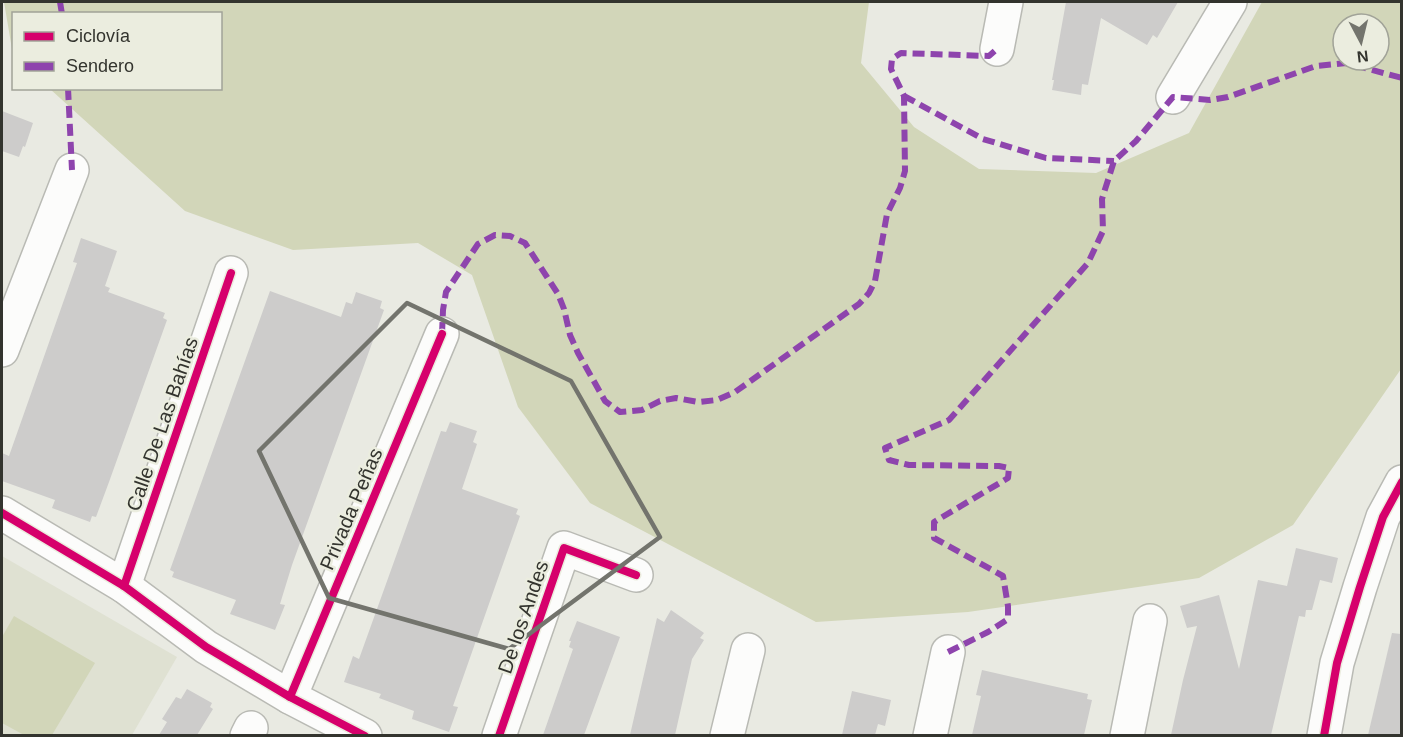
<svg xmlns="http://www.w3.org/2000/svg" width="1403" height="737" font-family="Helvetica,sans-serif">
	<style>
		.built { fill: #dfe1d2 }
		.green { fill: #d2d6b9; fill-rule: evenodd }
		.building { fill: #cdcccb }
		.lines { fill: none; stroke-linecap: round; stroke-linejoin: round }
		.minor-casing { stroke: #b9bab4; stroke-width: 36 }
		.minor { stroke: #fcfcfb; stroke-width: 33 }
		.quiet { stroke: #8e44ad; stroke-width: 6; stroke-dasharray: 12 6; stroke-linecap: butt }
		.cycleway-casing { stroke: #ebeddf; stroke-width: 11 }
		.cycleway { stroke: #d6006c; stroke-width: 8 }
		.marked { fill: none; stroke: #73746d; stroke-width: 4.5; stroke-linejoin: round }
		.labels { text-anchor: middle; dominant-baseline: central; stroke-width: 5; stroke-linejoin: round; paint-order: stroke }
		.street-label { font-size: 20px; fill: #33342e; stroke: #ebeddf }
	</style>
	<rect width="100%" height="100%" fill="#e9eae2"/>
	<polygon class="built" points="2,556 177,657 132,735 2,735"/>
	<g class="green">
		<path d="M4,2H869L861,63L914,127L979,169L1096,173L1189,133L1262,2H1401V369L1293,525L1199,578L968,612L816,622L590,503L518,407L472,275L418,243L293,250L185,211L50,89L220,88V14H14L13,55ZM1343,24H1379V60H1343Z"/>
		<polygon points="14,616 95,663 52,735 24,735 2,723 2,637"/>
	</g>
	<g class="building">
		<polygon points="1066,2 1178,2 1157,38 1153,35 1147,45 1101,18 1088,85 1082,84 1081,95 1052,90 1054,80 1052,80"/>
		<polygon points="2,111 33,123 25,147 23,146 19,157 2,151"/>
		<polygon points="81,238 117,251 105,286 110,288 108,292 165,313 163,318 167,320 109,482 96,517 92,516 90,522 52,508 55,500 2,481 2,453 9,456 77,263 73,262"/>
		<polygon points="270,291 341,317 346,302 352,304 356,292 382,301 380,308 384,310 292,565 280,604 285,605 275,630 230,614 236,600 172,577 174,572 170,570"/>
		<polygon points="450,422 477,431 473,442 477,444 462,489 518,509 516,514 520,516 453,706 458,707 449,732 412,719 414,711 379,698 381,694 344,682 353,656 359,659 441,431 446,432"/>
		<polygon points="1296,548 1338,558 1332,583 1320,580 1312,610 1306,610 1305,617 1299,616 1271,735 1171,735 1183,680 1197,626 1187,628 1180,606 1219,595 1239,669 1258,580 1287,586"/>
		<polygon points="671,610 704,633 700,638 704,640 692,659 675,735 630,735 657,618 664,622"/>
		<polygon points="577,621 620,637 584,735 543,735 573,649 569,647 571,641 569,641"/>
		<polygon points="1392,633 1401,634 1401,735 1368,735"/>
		<polygon points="982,670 1088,694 1087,699 1092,700 1084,735 972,735 981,696 976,695"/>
		<polygon points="187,689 212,703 210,707 213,709 197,735 159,735 167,722 162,719 176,697 181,699"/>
		<polygon points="852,691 891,700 885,726 878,724 875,735 842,735"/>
	</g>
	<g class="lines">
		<g class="minor-casing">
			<g id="minor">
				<polyline points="997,49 1006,2"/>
				<polyline points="1173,97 1230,2"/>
				<polyline points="2,350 72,170"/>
				<polyline points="2,513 124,586 206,647 290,697 365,736"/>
				<polyline points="124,586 231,273"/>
				<polyline points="290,697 442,334"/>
				<polyline points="247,736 251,728"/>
				<polyline points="499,736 564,548 636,575"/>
				<polyline points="727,736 748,650"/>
				<polyline points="930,736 948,652"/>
				<polyline points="1127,736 1150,621"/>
				<polyline points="1324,736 1337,663 1360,587 1383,517 1402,482"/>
			</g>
		</g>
		<use href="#minor" class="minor"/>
		<g class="quiet">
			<polyline points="60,2 62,14"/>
			<polyline points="68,88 72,170"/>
			<polyline points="904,96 983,139 1046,158 1114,161"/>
			<polyline points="442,334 443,310 446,292 478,244 495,235 510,236 525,243 558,294 564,309 570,335 578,353 605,401 620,412 642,410 660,401 676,398 698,402 717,400 735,392 859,304 869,293 875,281 887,214 900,188 905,171 904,96 891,69 892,59 901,53 989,56 997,49"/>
			<polyline points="948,652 988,632 1008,619 1008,606 1003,576 934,538 934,522 1008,478 1009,468 999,466 909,465 889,460 885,448 949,420 1088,263 1103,231 1102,199 1114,161 1136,141 1173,97 1210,100 1228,97 1316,66 1346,63 1402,78"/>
		</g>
		<g class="cycleway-casing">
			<g id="cycleway">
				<polyline points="2,513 124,586 206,647 290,697 365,736"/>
				<polyline points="124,586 231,273"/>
				<polyline points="290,697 442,334"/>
				<polyline points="499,736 564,548 636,575"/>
				<polyline points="1324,736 1337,663 1360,587 1383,517 1402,482"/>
			</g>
		</g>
		<use href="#cycleway" class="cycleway"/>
	</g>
	<path class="marked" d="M407,303L571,381L660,537L509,649L329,598L259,451Z"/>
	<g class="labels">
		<g class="street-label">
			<text transform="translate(162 424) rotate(-71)">Calle De Las Bahías</text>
			<text transform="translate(351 509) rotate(-67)">Privada Peñas</text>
			<text transform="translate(523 617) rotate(-71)">De los Andes</text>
		</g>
	</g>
	<rect width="1403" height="737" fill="none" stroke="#33342e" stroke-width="6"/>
	<rect x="12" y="12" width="210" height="78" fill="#ebeddf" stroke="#a1a398" stroke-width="1.5"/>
	<rect x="24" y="32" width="30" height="9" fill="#d6006c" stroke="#a1a398" stroke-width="1.5"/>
	<text x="66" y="42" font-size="18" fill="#33342e">Ciclovía</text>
	<rect x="24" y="62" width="30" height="9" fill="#8e44ad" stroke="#a1a398" stroke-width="1.5"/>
	<text x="66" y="72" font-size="18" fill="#33342e">Sendero</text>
	<g transform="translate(1361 42) rotate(173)"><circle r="28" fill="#ebeddf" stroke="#a1a398" stroke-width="1.5"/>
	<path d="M0-4.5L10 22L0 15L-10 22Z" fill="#73746d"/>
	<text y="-9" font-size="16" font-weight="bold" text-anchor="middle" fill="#33342e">N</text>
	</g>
</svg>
